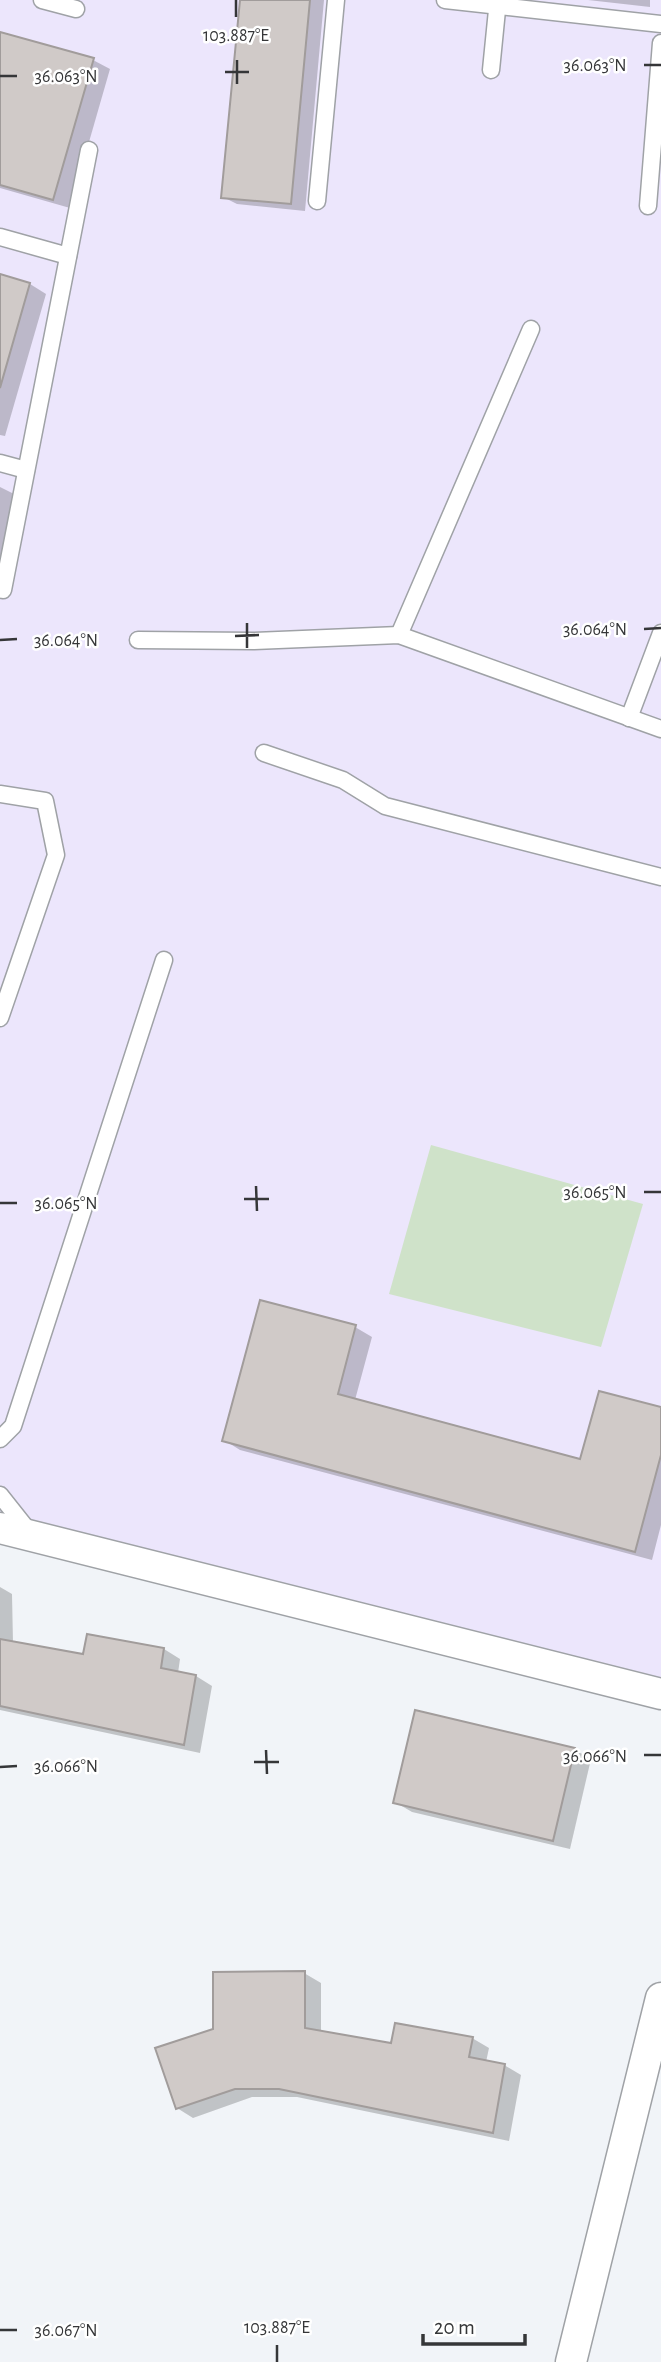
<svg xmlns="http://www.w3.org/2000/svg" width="661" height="2362" font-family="'Alegreya Sans',sans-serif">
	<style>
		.industrial { fill: #ece6fc }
		.green { fill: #cfe2c9 }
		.shadow { fill: #0003 }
		.building { fill: #d0cac8; stroke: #a19c9b; stroke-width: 2 }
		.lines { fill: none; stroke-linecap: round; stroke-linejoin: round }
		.lane-casing { stroke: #9fa2a6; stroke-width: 19 }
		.street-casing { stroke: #9fa2a6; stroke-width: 33 }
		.lane { stroke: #fff; stroke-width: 16 }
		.street { stroke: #fff; stroke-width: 30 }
		.ticks { fill: none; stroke: #353638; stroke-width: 2.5 }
		.ticks-label { font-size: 18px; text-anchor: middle; fill: #353638; stroke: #fff; stroke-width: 5; stroke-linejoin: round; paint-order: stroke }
	</style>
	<rect width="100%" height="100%" fill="#f1f4f8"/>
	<polygon class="industrial" points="0,0 661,0 661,1708 0,1543"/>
	<polygon class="green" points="431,1145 643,1204 601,1347 389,1294"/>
	<g class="shadow">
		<polygon points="241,0 324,0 305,211 237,204 223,197"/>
		<polygon points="588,0 650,0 650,7"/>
		<polygon points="0,33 93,60 110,69 70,208 0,188"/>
		<polygon points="0,276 30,284 46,294 5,436 0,435"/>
		<polygon points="0,487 18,496 0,564"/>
		<polygon points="355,1327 372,1337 355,1400 582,1461 661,1409 661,1525 652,1560 240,1450 224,1440"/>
		<polygon points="0,1587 12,1594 13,1643 84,1656 164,1649 180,1659 178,1673 196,1676 212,1686 200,1753 0,1710"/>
		<polygon points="416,1712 575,1750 591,1759 570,1849 412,1812 395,1802"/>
		<polygon points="304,1973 321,1983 321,2032 393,2045 472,2038 489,2048 486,2062 504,2065 521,2075 509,2141 297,2097 252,2097 193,2118 177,2108 215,2030"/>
	</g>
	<g class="building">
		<polygon points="240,0 310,0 291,204 221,198"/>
		<polygon points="0,32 94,58 53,200 0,185"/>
		<polygon points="0,274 30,283 0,388"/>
		<polygon points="260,1300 356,1325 338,1394 580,1459 599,1391 661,1407 661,1455 635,1552 222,1441"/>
		<polygon points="87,1634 164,1648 161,1668 196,1675 184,1745 0,1706 0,1639 83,1654"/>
		<polygon points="415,1710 575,1748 553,1841 393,1803"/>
		<polygon points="305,1971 305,2028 391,2043 395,2023 473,2037 469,2057 505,2064 493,2133 279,2089 235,2089 176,2109 155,2048 213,2029 213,1972"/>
	</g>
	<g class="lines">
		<g class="lane-casing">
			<g id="lane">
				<polyline points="42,0 76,9"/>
				<polyline points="445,0 661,24"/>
				<polyline points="491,70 498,0"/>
				<polyline points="317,201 336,0"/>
				<polyline points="648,206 661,43"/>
				<polyline points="0,237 68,256"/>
				<polyline points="0,463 26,470"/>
				<polyline points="3,590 89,150"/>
				<polyline points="399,635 531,329"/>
				<polyline points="138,640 254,641 399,635 661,729"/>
				<polyline points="629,718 661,633"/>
				<polyline points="264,753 343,780 385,806 661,877"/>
				<polyline points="0,794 45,801 56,855 0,1018"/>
				<polyline points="0,1439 13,1426 164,960"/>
				<polyline points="0,1495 31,1534"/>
			</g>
		</g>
		<g class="street-casing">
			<g id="street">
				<polyline points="0,1528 661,1694"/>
				<polyline points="571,2362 661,1998"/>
			</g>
		</g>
		<use href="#lane" class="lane"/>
		<use href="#street" class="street"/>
	</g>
	<path class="ticks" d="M236,0V17M237,60V84M644,65H661M225,72H249M0,76H17M247,623V648M644,629L661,628M235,636L259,635M0,640L17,639M256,1186L257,1211M644,1192H661M244,1199H269M0,1203H17M266,1750L267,1774M644,1755H661M254,1762H279M0,1767L17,1766M0,2330H17M277,2345V2362"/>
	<g class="ticks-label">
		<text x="236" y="41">103.887°E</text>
		<text x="595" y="71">36.063°N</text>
		<text x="66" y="82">36.063°N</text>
		<text x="595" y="635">36.064°N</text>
		<text x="66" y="646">36.064°N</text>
		<text x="595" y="1198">36.065°N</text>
		<text x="66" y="1209">36.065°N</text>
		<text x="595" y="1762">36.066°N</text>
		<text x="66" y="1772">36.066°N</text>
		<text x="277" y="2333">103.887°E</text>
		<text x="66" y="2336">36.067°N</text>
	</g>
	<path d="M423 2334v10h102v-10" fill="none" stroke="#353638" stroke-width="3.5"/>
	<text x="434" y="2334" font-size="21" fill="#353638" stroke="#ffffff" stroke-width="5" paint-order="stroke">20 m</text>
</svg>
